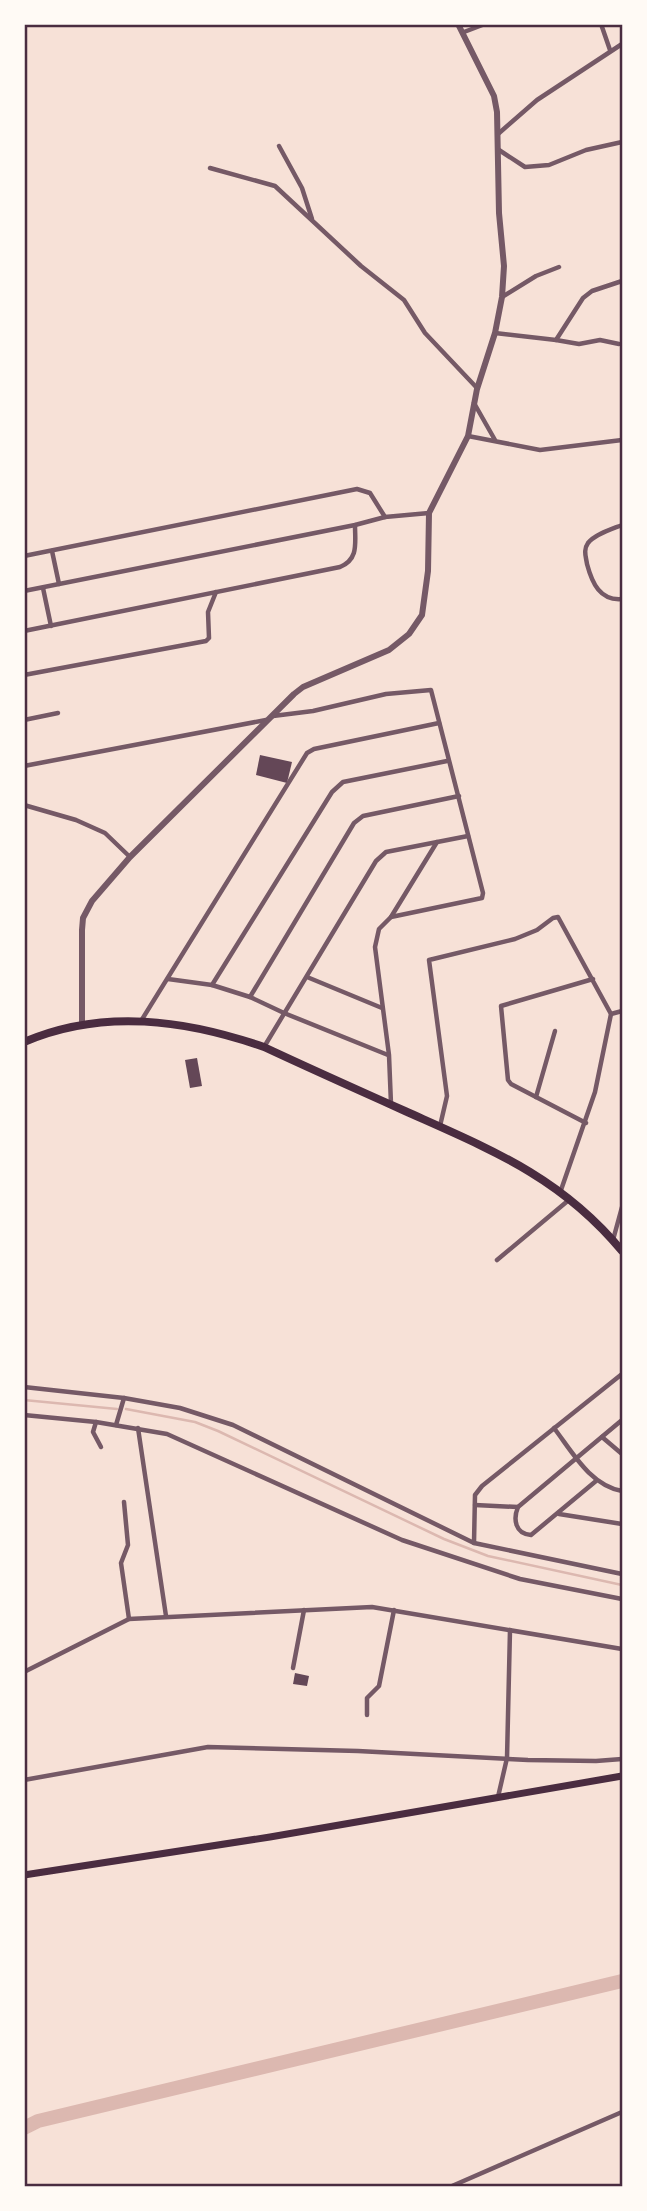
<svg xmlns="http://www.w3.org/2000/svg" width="647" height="2211" font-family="Jost,sans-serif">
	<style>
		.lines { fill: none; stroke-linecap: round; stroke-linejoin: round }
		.stream { stroke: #dcb8b0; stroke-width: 2.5 }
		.river { stroke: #dcb8b0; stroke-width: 14 }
		.building { fill: #644757 }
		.minor { stroke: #755966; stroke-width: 4.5 }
		.tertiary { stroke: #755966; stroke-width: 6 }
		.secondary { stroke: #4a2c40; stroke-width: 7 }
		.trunk { stroke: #4a2c40; stroke-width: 8 }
		.neatline { fill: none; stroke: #4a2c40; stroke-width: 2.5 }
	</style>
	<rect width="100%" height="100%" fill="#f7e1d7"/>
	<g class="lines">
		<g class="stream">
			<polyline points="24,1400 117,1409"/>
			<polyline points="126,1409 195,1422 218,1431 444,1539 488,1556 622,1585"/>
		</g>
		<polyline class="river" points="24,2128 38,2121 622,1981"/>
	</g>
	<g class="building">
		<polygon points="260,755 292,762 287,783 256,775"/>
		<polygon points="197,1058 202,1086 190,1088 185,1060"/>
		<polygon points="295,1673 309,1676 307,1686 293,1684"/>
	</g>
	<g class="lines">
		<g class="minor">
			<polyline points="601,24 610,50"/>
			<polyline points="464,32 485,24"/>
			<polyline points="498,134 537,100 622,44"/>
			<polyline points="279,146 302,188 312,219"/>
			<polyline points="499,150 525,167 549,165 586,150 622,142"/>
			<polyline points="210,168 275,186 361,266 404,300 425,333 477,388"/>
			<polyline points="502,297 536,276 559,267"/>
			<polyline points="495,333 556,340 583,298 592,291 622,281"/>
			<polyline points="556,340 579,344 600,340 619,344"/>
			<polyline points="474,403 495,440"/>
			<polyline points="468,436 540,450 622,440"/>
			<path d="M622,525C612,529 595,534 588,543C583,550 586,557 587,564C592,583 600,601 622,599"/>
			<polyline points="52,551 59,584"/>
			<polyline points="24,556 357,489 370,493 385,517"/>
			<polyline points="43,588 51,626"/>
			<polyline points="24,591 355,525 385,517 429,513"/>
			<path d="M24,631L340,567C359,559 355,543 355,525"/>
			<polyline points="24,675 206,641 209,638 208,612 216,592"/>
			<polyline points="273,716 313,711 386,694 431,690 483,893 482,898 391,917"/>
			<polyline points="24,720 58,713"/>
			<polyline points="24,766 266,720"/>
			<polyline points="24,805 76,820 105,833 130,857"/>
			<polyline points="307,977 382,1008"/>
			<polyline points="168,979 212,985 250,997 284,1013 388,1055"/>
			<polyline points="212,985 332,792 343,782 447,761"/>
			<polyline points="250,997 354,823 363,816 459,796"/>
			<polyline points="611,1014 622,1011"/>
			<polyline points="141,1021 307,753 314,749 439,723"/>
			<polyline points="264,1047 376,861 386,852 468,836"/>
			<polyline points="536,1097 555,1031"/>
			<polyline points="391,1104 389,1055 375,947 379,929 391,917 437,842"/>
			<polyline points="586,1123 511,1084 508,1080 501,1006 593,979"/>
			<polyline points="440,1126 447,1096 429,960 515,939 537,930 553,918 558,917 611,1014 595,1092 561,1190"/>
			<polyline points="613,1240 622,1207"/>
			<polyline points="497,1260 570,1199"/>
			<polyline points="24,1387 124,1398 180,1408 233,1425 474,1543 622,1574"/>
			<polyline points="24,1415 96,1422 167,1434 402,1540 520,1579 622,1599"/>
			<polyline points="96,1422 93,1432 101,1447"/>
			<polyline points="116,1425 124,1398"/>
			<polyline points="138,1428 166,1616"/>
			<path d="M554,1428C573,1453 590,1485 622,1491"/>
			<polyline points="602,1437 622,1454"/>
			<path d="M596,1481L531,1535C515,1534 513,1519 518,1507L622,1420"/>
			<polyline points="124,1502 128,1545 121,1563 129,1619"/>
			<polyline points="475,1505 518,1507"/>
			<polyline points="559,1514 622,1524"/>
			<polyline points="474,1543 475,1495 482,1486 622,1374"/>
			<polyline points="293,1668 304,1610"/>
			<polyline points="24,1672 129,1619 372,1607 622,1649"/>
			<polyline points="367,1715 367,1698 379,1686 394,1610"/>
			<polyline points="24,1780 208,1747 358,1751 528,1760 596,1761 622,1759"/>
			<polyline points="498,1797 507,1758 510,1630"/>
			<polyline points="452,2186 622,2112"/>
		</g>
		<polyline class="tertiary" points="82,1025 82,930 83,918 92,901 130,857 294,694 303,687 389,650 409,634 422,615 428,571 429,513 468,436 477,389 495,333 502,297 504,266 499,213 497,112 494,96 458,24"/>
		<polyline class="secondary" points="24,1875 270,1837 622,1776"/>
		<path class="trunk" d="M24,1042C103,1008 186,1020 264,1047C311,1069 358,1090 405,1111C490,1149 561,1177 622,1251"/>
	</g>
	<rect width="647" height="2211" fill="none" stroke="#fffaf5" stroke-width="52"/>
	<rect x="26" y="26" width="595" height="2159" class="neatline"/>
</svg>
